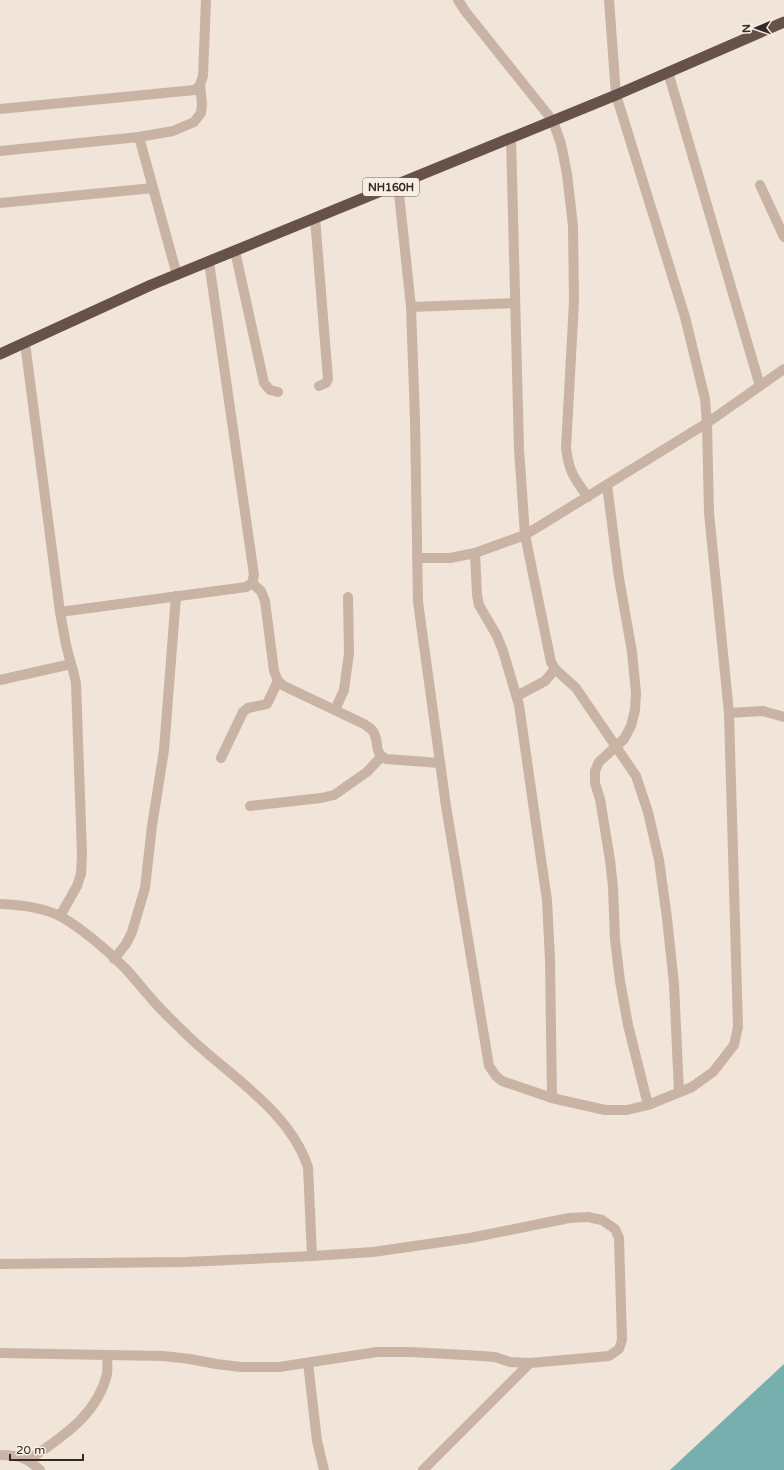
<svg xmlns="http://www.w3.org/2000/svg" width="784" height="1470" font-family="'Varela Round',sans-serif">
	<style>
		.water { fill: #77aeae }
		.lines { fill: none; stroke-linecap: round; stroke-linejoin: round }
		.service { stroke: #c9b3a4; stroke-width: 10 }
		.minor { stroke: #c9b3a4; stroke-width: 10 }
		.trunk { stroke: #66524a; stroke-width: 11 }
		.labels { text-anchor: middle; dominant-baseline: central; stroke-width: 4; stroke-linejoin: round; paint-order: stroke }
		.shield { fill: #f9eee4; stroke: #6f655f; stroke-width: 1 }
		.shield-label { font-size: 11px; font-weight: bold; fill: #342a26 }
	</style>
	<rect width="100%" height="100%" fill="#f1e4d8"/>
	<polygon class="water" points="784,1364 784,1470 670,1470"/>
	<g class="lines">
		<g class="service">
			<polyline points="760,185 784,237"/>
			<polyline points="315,218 328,379 326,383 319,386"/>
			<polyline points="235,251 264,383 270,390 278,392"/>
		</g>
		<g class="minor">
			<path d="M458,0L465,11L553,121L561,144L567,174L573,226L574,302L566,448C569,472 574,478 588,497"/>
			<polyline points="668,72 760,386"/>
			<polyline points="0,109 195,90 200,85 203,76 206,0"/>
			<polyline points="139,137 177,275"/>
			<polyline points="511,138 519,449 525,535 551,662 555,669 576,688 636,776 648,812 659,860 667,918 674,984 679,1092"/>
			<polyline points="0,151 139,137 173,131 194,122 201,113 202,104 200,85"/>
			<polyline points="398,184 411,307 415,419 418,602 446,806 489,1066 496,1076 502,1081 552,1098 605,1110 627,1110 648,1105 692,1087 713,1072 734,1045 738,1027 729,713 709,513 707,423 705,399 685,317 616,95 609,0"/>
			<polyline points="0,203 153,188"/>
			<polyline points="411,307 515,303"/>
			<polyline points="25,343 60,612 66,645 71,664"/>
			<polyline points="607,485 619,578 632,652 636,693 635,710 631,726 624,739 599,762 595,771 595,783 600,799 610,860 613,887 615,939 620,981 628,1025 648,1105"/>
			<polyline points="475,553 477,595 479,605 497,636 503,651 519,705 542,866 547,900 550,960 552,1098"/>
			<polyline points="417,558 450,558 475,553 525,535 707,423 784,369"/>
			<path d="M252,583L261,591L265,601L274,671L278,681L284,686L364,724C367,726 370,728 372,730C381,741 372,752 386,759L440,763"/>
			<polyline points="60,612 246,587 252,583 254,575 209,262"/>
			<polyline points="0,680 71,664 73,670 76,683 82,854 81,874 77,886 60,916"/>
			<polyline points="517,696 545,681 555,669"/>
			<polyline points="335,710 344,690 349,653 348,597"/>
			<polyline points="729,713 763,711 784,717"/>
			<polyline points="221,758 243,712 248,708 267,704 278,681"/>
			<polyline points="250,806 321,798 334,795 367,772 381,757"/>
			<path d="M0,904C20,905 43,907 62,917C85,931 106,949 125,968C136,980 146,993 157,1005C166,1015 177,1025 187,1035C228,1075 289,1110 308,1167L312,1256"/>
			<polyline points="114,959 126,944 132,932 145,888 152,826 164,750 176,596"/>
			<polyline points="0,1264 186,1262 312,1256 373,1252 470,1238 569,1218 588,1217 602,1220 615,1229 619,1238 622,1340 619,1349 609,1356 530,1363 510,1362 495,1357 482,1356 411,1352 377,1352 279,1367 241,1367 216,1364 190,1359 163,1356 0,1353"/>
			<polyline points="308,1363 317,1441 324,1470"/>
			<path d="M0,1455C18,1455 26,1457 40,1470"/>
			<path d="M29,1460C61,1437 97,1416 107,1374C108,1368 107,1361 107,1355"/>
			<polyline points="423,1470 530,1363"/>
		</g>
		<polyline class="trunk" points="0,354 151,285 616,95 784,22"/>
	</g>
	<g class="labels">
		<rect class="shield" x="363" y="178" width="56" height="18" rx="3"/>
		<g class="shield-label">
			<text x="391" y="187">NH160H</text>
		</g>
	</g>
	<g transform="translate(756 28) rotate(268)" stroke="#f9eee4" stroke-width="3" paint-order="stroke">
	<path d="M0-3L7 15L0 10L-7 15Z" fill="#342a26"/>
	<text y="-6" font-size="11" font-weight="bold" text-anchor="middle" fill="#342a26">N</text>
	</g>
	<path d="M10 1454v6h73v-6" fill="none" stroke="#342a26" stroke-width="2"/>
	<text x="16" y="1454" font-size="12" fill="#342a26" stroke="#f9eee4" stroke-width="3" paint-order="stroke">20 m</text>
</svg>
